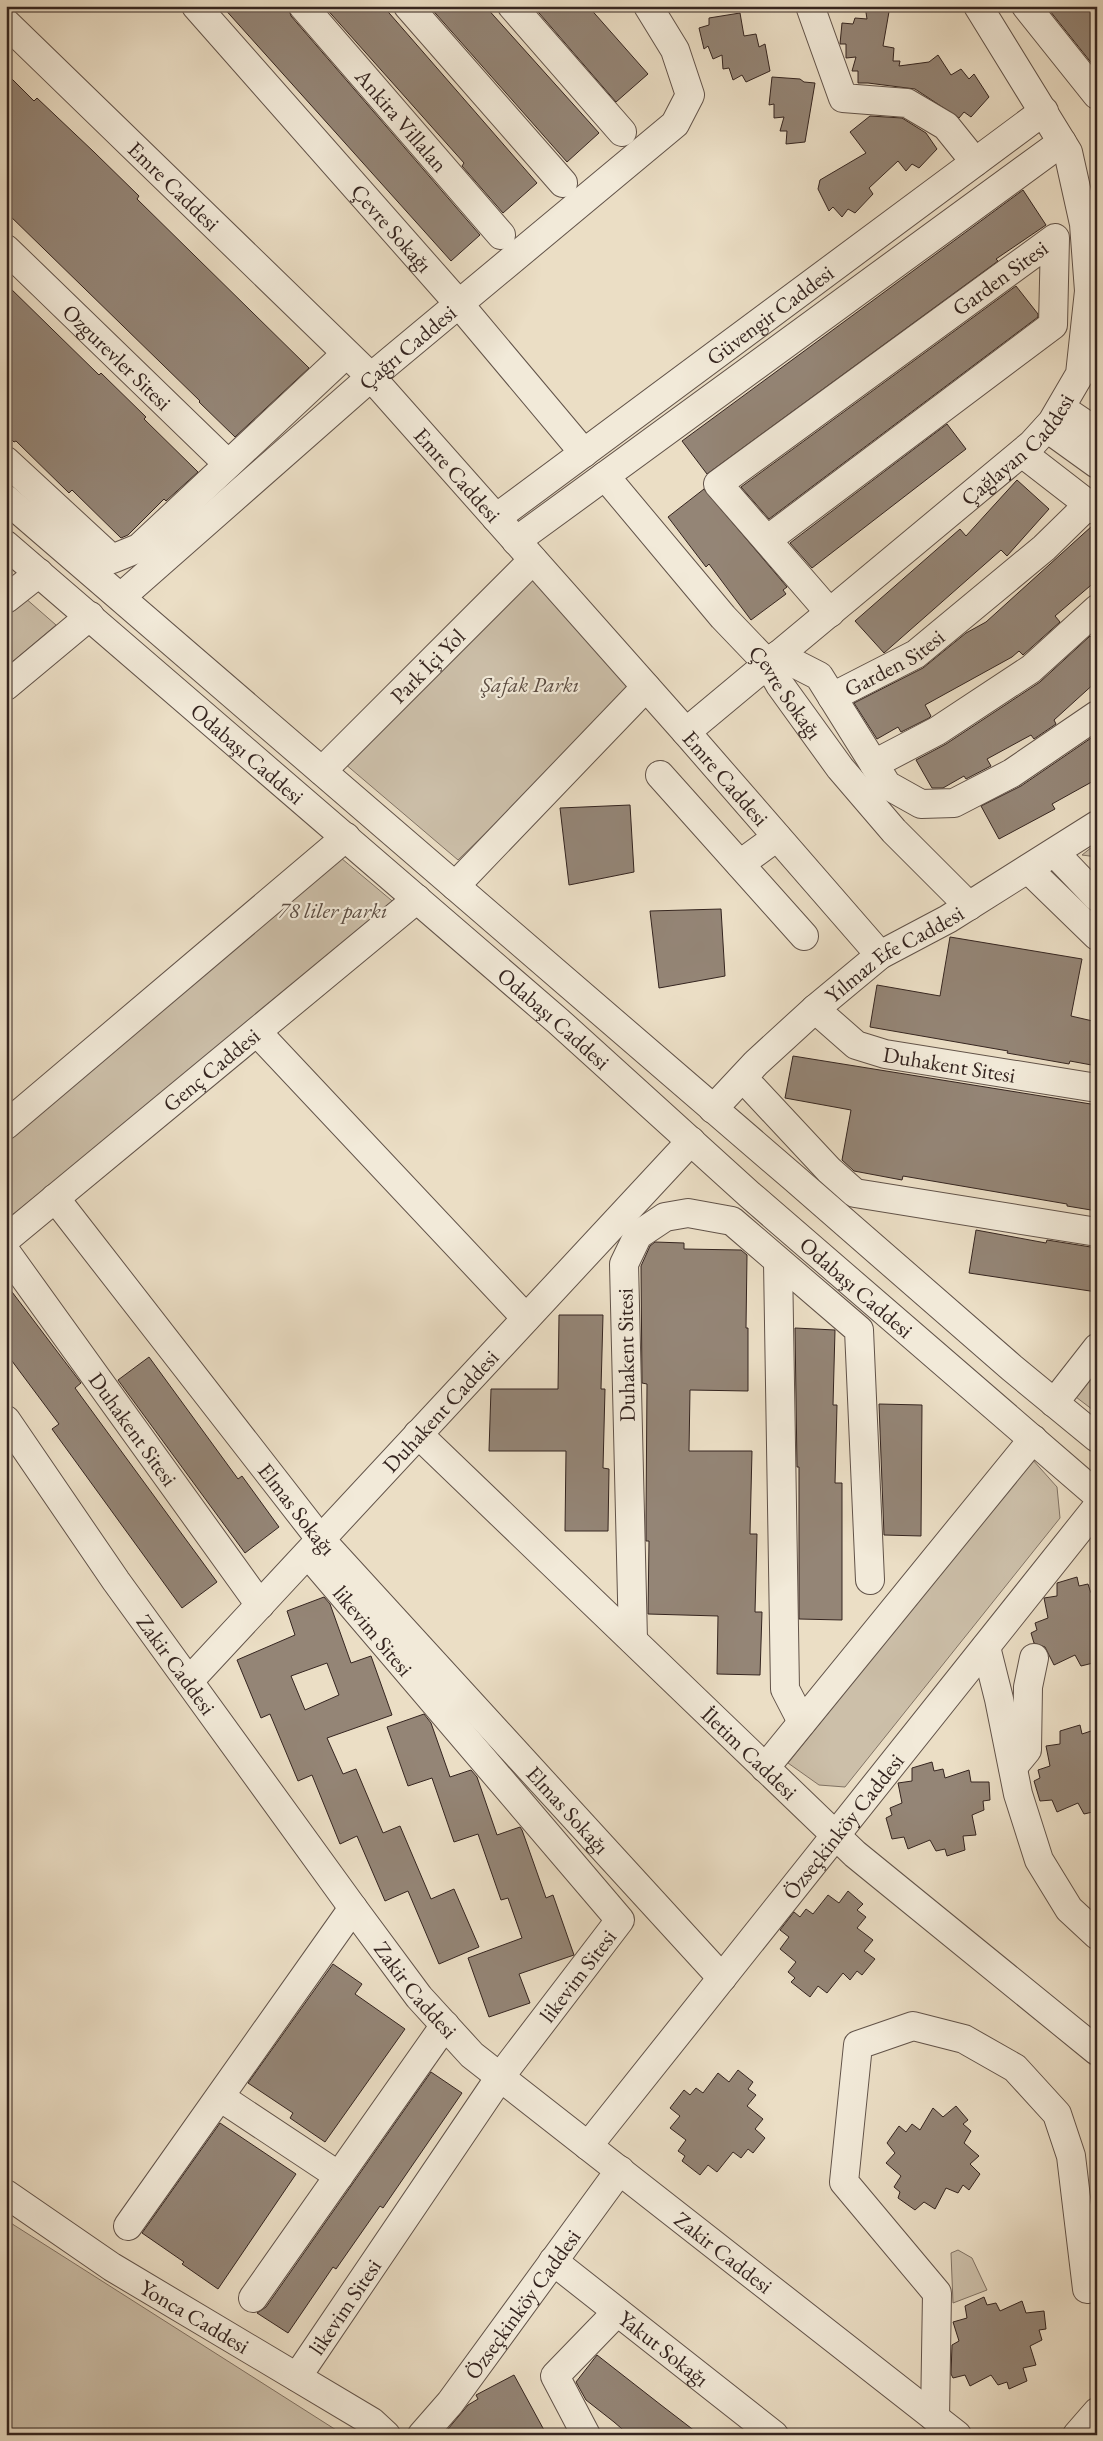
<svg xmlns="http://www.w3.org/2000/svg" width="1103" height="2441" font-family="'EB Garamond',serif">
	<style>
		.green { fill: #ccbfa9; stroke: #807264 }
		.building { fill: #948576; stroke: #352520; fill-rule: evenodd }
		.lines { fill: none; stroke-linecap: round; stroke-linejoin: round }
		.minor-casing { stroke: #625349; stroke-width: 30 }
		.minor { stroke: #f2ead9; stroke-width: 28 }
		.labels { text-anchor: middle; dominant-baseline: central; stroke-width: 4.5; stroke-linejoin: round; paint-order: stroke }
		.street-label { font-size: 22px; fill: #352520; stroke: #f2ead9 }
		.park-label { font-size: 22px; font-style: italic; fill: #5b4c42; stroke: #f2ead9 }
	</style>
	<rect width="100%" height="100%" fill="#ebdec5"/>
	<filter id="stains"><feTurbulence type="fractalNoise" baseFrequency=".004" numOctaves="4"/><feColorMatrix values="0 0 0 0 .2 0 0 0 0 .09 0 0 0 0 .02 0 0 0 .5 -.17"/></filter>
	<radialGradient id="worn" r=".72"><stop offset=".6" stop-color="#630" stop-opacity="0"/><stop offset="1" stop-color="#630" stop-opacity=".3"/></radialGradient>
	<g class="green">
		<polygon points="534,573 635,688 458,860 344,763"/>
		<polygon points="24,597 56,625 6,667 6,611"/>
		<polygon points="1097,843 1097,857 1082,855"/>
		<polygon points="341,858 397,905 6,1220 6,1137"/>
		<polygon points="1097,1363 1097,1413 1072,1394"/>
		<polygon points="1032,1459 1057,1487 1060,1518 845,1787 819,1785 788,1763"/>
		<polygon points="6,2220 344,2435 6,2435"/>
		<polygon points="958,2250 972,2258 987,2290 953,2303 951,2253"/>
	</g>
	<g class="building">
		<polygon points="222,6 288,6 291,16 480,235 451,261"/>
		<polygon points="324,6 383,6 537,183 503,213 462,166 464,163"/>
		<polygon points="429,6 485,6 599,133 567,162"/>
		<polygon points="533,6 588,6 648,74 616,102"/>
		<polygon points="865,6 890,6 883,46 894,48 893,61 900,61 899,66 929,62 938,55 951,75 961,69 969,79 974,74 989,97 971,117 964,112 959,118 915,89 868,83 858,83 858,71 852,71 856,57 846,58 846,44 840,44 842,23 853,24 855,18 867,19"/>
		<polygon points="1046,6 1097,6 1097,70"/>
		<polygon points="740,13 744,36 756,34 759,47 765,44 770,71 746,82 742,75 733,80 729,68 723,69 722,55 713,59 708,46 704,49 699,28 709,25 709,18"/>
		<polygon points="6,73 34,101 37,98 94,152 139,196 137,199 309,368 235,437 199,402 200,401 6,212"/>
		<polygon points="772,77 800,79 804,82 815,83 805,142 786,144 787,131 780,131 784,117 774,118 774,104 769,105"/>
		<polygon points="870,116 902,118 926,133 937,149 919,168 912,164 906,171 898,161 869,188 873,194 855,213 848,209 842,217 833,207 829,211 818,189 820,180 866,153 850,132"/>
		<polygon points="1023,190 1046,225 996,259 998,261 707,474 682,441"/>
		<polygon points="6,284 99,375 101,373 146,417 144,419 198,472 166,501 164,499 128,535 121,538 72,490 69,493 16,441 14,442 6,434"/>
		<polygon points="1016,286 1038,314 1038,317 769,519 741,487"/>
		<polygon points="947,424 966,449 812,568 790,543"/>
		<polygon points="1017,480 1049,509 1007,556 1001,550 884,653 855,621 960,529 966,536"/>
		<polygon points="704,489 787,587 783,590 786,594 751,620 709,564 706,567 668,517"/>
		<polygon points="1092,526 1097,526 1097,580 1055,616 1060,622 1023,655 1019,651 1012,657 925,705 931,716 929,718 901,732 898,727 877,739 854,703 923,668 966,633 986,622"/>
		<polygon points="1090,636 1097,643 1097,681 1054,720 1056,724 1034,739 1031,735 987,759 991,766 966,779 964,776 943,788 932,788 916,760 946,744 1040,682"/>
		<polygon points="1097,734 1097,779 1052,804 1055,809 999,839 981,806 1021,786"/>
		<polygon points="630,805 634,872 569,885 560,808"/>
		<polygon points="721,909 725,976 659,988 650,911"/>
		<polygon points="950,937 1082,959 1071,1016 1097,1022 1097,1066 1070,1061 1069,1064 1007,1053 1008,1051 870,1027 877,985 940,996"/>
		<polygon points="793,1056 1097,1105 1097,1211 1067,1206 1067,1204 903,1176 902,1180 854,1171 842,1160 851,1110 785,1098"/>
		<polygon points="976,1230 1046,1243 1047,1240 1097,1248 1097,1292 969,1273"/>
		<polygon points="655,1242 684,1243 684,1249 741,1250 747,1255 746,1328 748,1328 748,1391 690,1390 689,1451 752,1451 750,1534 757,1534 755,1612 762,1612 760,1675 717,1674 718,1616 648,1614 649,1541 646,1541 646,1518 647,1384 642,1383 641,1266 650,1246"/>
		<polygon points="6,1284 81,1383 75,1388 217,1582 182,1608 52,1429 59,1424 6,1353"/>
		<polygon points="559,1315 603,1315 601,1389 605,1389 603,1468 609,1469 608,1531 565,1531 566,1451 489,1451 491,1389 558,1389"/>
		<polygon points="795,1328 835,1330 833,1405 837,1405 835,1483 842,1483 842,1620 799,1619 799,1467 797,1467"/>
		<polygon points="149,1357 238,1479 242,1476 279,1527 245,1553 118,1380"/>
		<polygon points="879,1404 922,1405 921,1536 884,1535"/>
		<polygon points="1077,1577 1079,1586 1088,1584 1091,1593 1097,1591 1097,1662 1081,1666 1075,1655 1054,1665 1045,1647 1034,1643 1031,1633 1037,1630 1035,1623 1048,1618 1044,1598 1057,1596 1057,1583"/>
		<path d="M324,1597L330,1604L351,1663L371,1656L392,1715L327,1738L343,1774L356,1769L383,1833L400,1826L431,1899L454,1889L479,1947L439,1964L408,1891L385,1901L357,1836L340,1844L312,1775L298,1781L270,1714L261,1718L237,1660L295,1635L287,1611ZM327,1663L339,1695L305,1710L291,1676Z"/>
		<polygon points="424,1714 431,1723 450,1777 471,1770 477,1777 497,1835 520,1827 522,1830 546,1898 553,1895 574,1955 519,1974 530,2003 489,2017 468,1958 522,1938 508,1898 501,1900 478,1834 454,1842 432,1778 408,1786 387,1727"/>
		<polygon points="1080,1725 1082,1734 1091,1731 1094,1741 1097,1740 1097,1811 1084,1814 1078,1803 1057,1812 1052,1800 1040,1801 1034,1781 1040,1778 1038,1770 1050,1766 1046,1746 1060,1744 1060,1731"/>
		<polygon points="932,1762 934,1771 943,1769 945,1778 969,1770 971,1782 989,1782 990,1800 983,1801 984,1810 972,1815 976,1835 963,1836 965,1850 947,1856 945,1849 936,1851 930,1840 908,1849 904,1837 892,1839 886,1818 892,1815 890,1808 902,1803 898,1783 912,1781 912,1768"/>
		<polygon points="848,1891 863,1904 857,1910 866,1917 857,1928 873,1940 864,1951 875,1959 862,1975 857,1971 850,1980 843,1973 827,1993 818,1986 810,1997 791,1982 795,1978 788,1972 796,1962 780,1949 789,1937 780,1930 794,1912 800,1917 806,1909 813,1914 828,1895 839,1903"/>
		<polygon points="333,1964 362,1984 355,1994 405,2029 325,2142 290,2118 293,2113 248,2083"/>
		<polygon points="738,2070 753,2082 748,2089 756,2095 747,2106 763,2119 755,2129 765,2138 753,2153 748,2149 741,2158 733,2152 717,2172 708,2165 700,2175 682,2161 685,2156 678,2151 686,2140 670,2128 680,2116 670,2108 684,2090 690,2095 696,2088 703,2093 718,2073 729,2082"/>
		<polygon points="431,2072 462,2093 383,2208 380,2206 336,2269 333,2267 288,2333 257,2313 266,2307"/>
		<polygon points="956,2106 968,2120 963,2124 971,2131 964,2143 979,2156 970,2164 980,2174 969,2190 963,2185 958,2193 946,2188 935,2209 924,2202 915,2210 898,2198 900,2192 894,2187 901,2176 886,2163 895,2153 887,2143 899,2126 906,2132 912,2124 920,2130 933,2108 943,2117"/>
		<polygon points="220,2123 296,2174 218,2289 182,2264 184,2262 142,2233"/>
		<polygon points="984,2297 987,2305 996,2303 1000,2311 1022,2301 1026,2313 1044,2311 1046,2329 1039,2330 1042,2340 1030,2346 1036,2365 1023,2368 1027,2381 1009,2389 1007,2382 998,2385 991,2375 970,2386 965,2375 953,2378 951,2374 952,2345 959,2341 953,2322 967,2318 965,2306"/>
		<polygon points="597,2355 661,2405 700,2435 629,2435 614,2422 586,2400 576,2382"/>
		<polygon points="514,2375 544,2430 534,2435 443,2435 468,2405 478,2399 476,2395"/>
	</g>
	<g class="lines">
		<g class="minor-casing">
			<g id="minor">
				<path id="s1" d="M196,6L459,304L584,453"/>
				<path id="s2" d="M303,6L501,235"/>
				<polyline points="408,6 563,183"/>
				<polyline points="512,6 622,132"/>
				<polyline points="810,6 843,98 907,103 946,126 975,162"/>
				<polyline points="1026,6 1097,95"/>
				<path id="s3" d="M6,23L371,377L686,732L880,955"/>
				<path id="s4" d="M6,249L228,464"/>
				<polyline points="1061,408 1097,432"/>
				<polyline points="1047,428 1097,464"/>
				<polyline points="1022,453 1097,511"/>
				<polyline points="6,461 112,559 139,548 346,354"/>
				<path id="s5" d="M605,476L723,617L768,664L780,685L840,768L894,831L969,906"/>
				<polyline points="6,499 794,1178 1012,1368 1097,1438"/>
				<path id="s6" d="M496,518L1044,111"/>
				<polyline points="767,540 1053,325 1055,238 718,484 830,613"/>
				<polyline points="516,541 1062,142"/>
				<path id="s7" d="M6,545L558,1021L750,1195L1097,1495"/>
				<path id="s8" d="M121,597L371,377L675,124L690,95L675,50L648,6"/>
				<polyline points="6,599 39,573"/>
				<polyline points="778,655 819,676 887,785 921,804 954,803 1012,773 1097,715"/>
				<polyline points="6,686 90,616"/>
				<path id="s9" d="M832,697L916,654L1044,548L1089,504"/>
				<path id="s10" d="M686,732L1032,444L1052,422L1080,374L1089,291L1084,224L1068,152L978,6"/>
				<polyline points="874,764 937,731 1031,669 1097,609"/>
				<path id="s11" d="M322,771L533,560"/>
				<polyline points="660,775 804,936"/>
				<polyline points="1055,853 1097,897"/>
				<polyline points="740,864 777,837"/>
				<polyline points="1028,869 1097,936"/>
				<polyline points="455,886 646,687"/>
				<path id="s12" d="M815,1009L856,1045L885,1054L1097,1088"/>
				<polyline points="257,1032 526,1318"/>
				<polyline points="743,1078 829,1170 855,1193 1097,1232"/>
				<path id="s13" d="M713,1109L756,1063L815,1009L880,955L948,919L1097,825"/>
				<polyline points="6,1125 346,837"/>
				<path id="s14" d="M55,1198L321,1540L722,1978"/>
				<path id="s15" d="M6,1239L417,899"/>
				<path id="s16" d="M6,1252L260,1605"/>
				<polyline points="778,1262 785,1689 802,1722"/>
				<polyline points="1054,1403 1097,1348"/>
				<path id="s17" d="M6,1420L116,1581L353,1908L419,1997L472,2055L957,2435"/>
				<path id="s18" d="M418,1434L855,1854L1097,2051"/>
				<polyline points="633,1640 624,1264 638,1235 665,1217 688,1213 732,1221 859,1330 870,1580"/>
				<polyline points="986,1647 999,1699 1018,1794 1039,1860 1069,1909 1097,1935"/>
				<path id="s19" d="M189,1681L691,1141"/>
				<polyline points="1013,1767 1027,1750 1028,1687 1034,1658"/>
				<polyline points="765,1768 1033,1439"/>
				<polyline points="220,2097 339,2176"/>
				<path id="s20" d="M588,2146L1097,1507"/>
				<path id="s21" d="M6,2194L112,2267L372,2422L386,2435"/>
				<polyline points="128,2226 353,1908"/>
				<path id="s22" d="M553,2261L774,2435"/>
				<polyline points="253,2298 445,2025"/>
				<path id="s23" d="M297,2377L500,2077L620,1920L308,1554"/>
				<polyline points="935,2418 937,2293 844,2182 858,2045 913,2026 964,2039 1015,2068 1057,2114 1071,2156 1087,2289"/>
				<path id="s24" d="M422,2435L450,2403L620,2170"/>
				<polyline points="586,2435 555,2376 617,2312"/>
				<polyline points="1077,2435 1097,2412"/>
			</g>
		</g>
		<use href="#minor" class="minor"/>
	</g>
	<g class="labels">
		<g class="street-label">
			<text stroke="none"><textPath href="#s2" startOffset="151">Ankira Villalan</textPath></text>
			<text stroke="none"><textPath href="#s3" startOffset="234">Emre Caddesi</textPath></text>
			<text stroke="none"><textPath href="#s1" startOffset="296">Çevre Sokağı</textPath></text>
			<text transform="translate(1000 278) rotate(-36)">Garden Sitesi</text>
			<text stroke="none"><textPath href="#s6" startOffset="341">Güvengir Caddesi</textPath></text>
			<text stroke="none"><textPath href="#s8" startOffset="380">Çağrı Caddesi</textPath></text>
			<text stroke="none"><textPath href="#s4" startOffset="155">Ozgurevler Sitesi</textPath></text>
			<text stroke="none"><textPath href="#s10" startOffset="436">Çağlayan Caddesi</textPath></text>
			<text stroke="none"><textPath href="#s3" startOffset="639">Emre Caddesi</textPath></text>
			<text stroke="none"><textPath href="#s9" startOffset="71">Garden Sitesi</textPath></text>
			<text stroke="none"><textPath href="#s11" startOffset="149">Park İçi Yol</textPath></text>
			<text stroke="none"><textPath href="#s5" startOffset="282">Çevre Sokağı</textPath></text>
			<text stroke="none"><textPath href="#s7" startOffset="319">Odabaşı Caddesi</textPath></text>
			<text stroke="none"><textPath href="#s3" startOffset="1044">Emre Caddesi</textPath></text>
			<text stroke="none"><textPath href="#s13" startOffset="240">Yılmaz Efe Caddesi</textPath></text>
			<text stroke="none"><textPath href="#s7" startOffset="724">Odabaşı Caddesi</textPath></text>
			<text stroke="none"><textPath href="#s12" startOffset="150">Duhakent Sitesi</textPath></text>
			<text stroke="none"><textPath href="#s15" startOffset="266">Genç Caddesi</textPath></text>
			<text stroke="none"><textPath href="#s7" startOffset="1129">Odabaşı Caddesi</textPath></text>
			<text transform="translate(626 1355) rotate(-91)">Duhakent Sitesi</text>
			<text stroke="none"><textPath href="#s19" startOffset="369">Duhakent Caddesi</textPath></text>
			<text stroke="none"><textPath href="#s16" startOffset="218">Duhakent Sitesi</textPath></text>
			<text stroke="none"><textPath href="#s14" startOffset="394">Elmas Sokağı</textPath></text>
			<text transform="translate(373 1631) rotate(50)">likevim Sitesi</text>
			<text stroke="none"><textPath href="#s17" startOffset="298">Zakir Caddesi</textPath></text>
			<text stroke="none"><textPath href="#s18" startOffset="460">İletim Caddesi</textPath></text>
			<text stroke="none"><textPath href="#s14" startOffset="799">Elmas Sokağı</textPath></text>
			<text stroke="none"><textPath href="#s20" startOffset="409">Özseçkinköy Caddesi</textPath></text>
			<text stroke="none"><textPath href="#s23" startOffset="490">likevim Sitesi</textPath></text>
			<text stroke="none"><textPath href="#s17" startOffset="702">Zakir Caddesi</textPath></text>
			<text stroke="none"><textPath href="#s17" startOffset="1108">Zakir Caddesi</textPath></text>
			<text stroke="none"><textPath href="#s24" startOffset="165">Özseçkinköy Caddesi</textPath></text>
			<text stroke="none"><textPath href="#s23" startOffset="85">likevim Sitesi</textPath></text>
			<text stroke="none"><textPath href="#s21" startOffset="225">Yonca Caddesi</textPath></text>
			<text stroke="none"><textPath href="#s22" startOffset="141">Yakut Sokağı</textPath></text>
		</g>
		<g class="park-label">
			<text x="530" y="684">Şafak Parkı</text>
			<text x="333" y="910">78 liler parkı</text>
		</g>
	</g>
	<rect width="1103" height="2441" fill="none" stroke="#ebdec5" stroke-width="25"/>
	<rect x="8" y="8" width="1088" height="2426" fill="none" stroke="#352520" stroke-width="2.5"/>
	<rect x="12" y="12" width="1078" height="2416" fill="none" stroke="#352520"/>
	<rect width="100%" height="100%" filter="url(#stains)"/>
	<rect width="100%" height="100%" fill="url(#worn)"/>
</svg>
